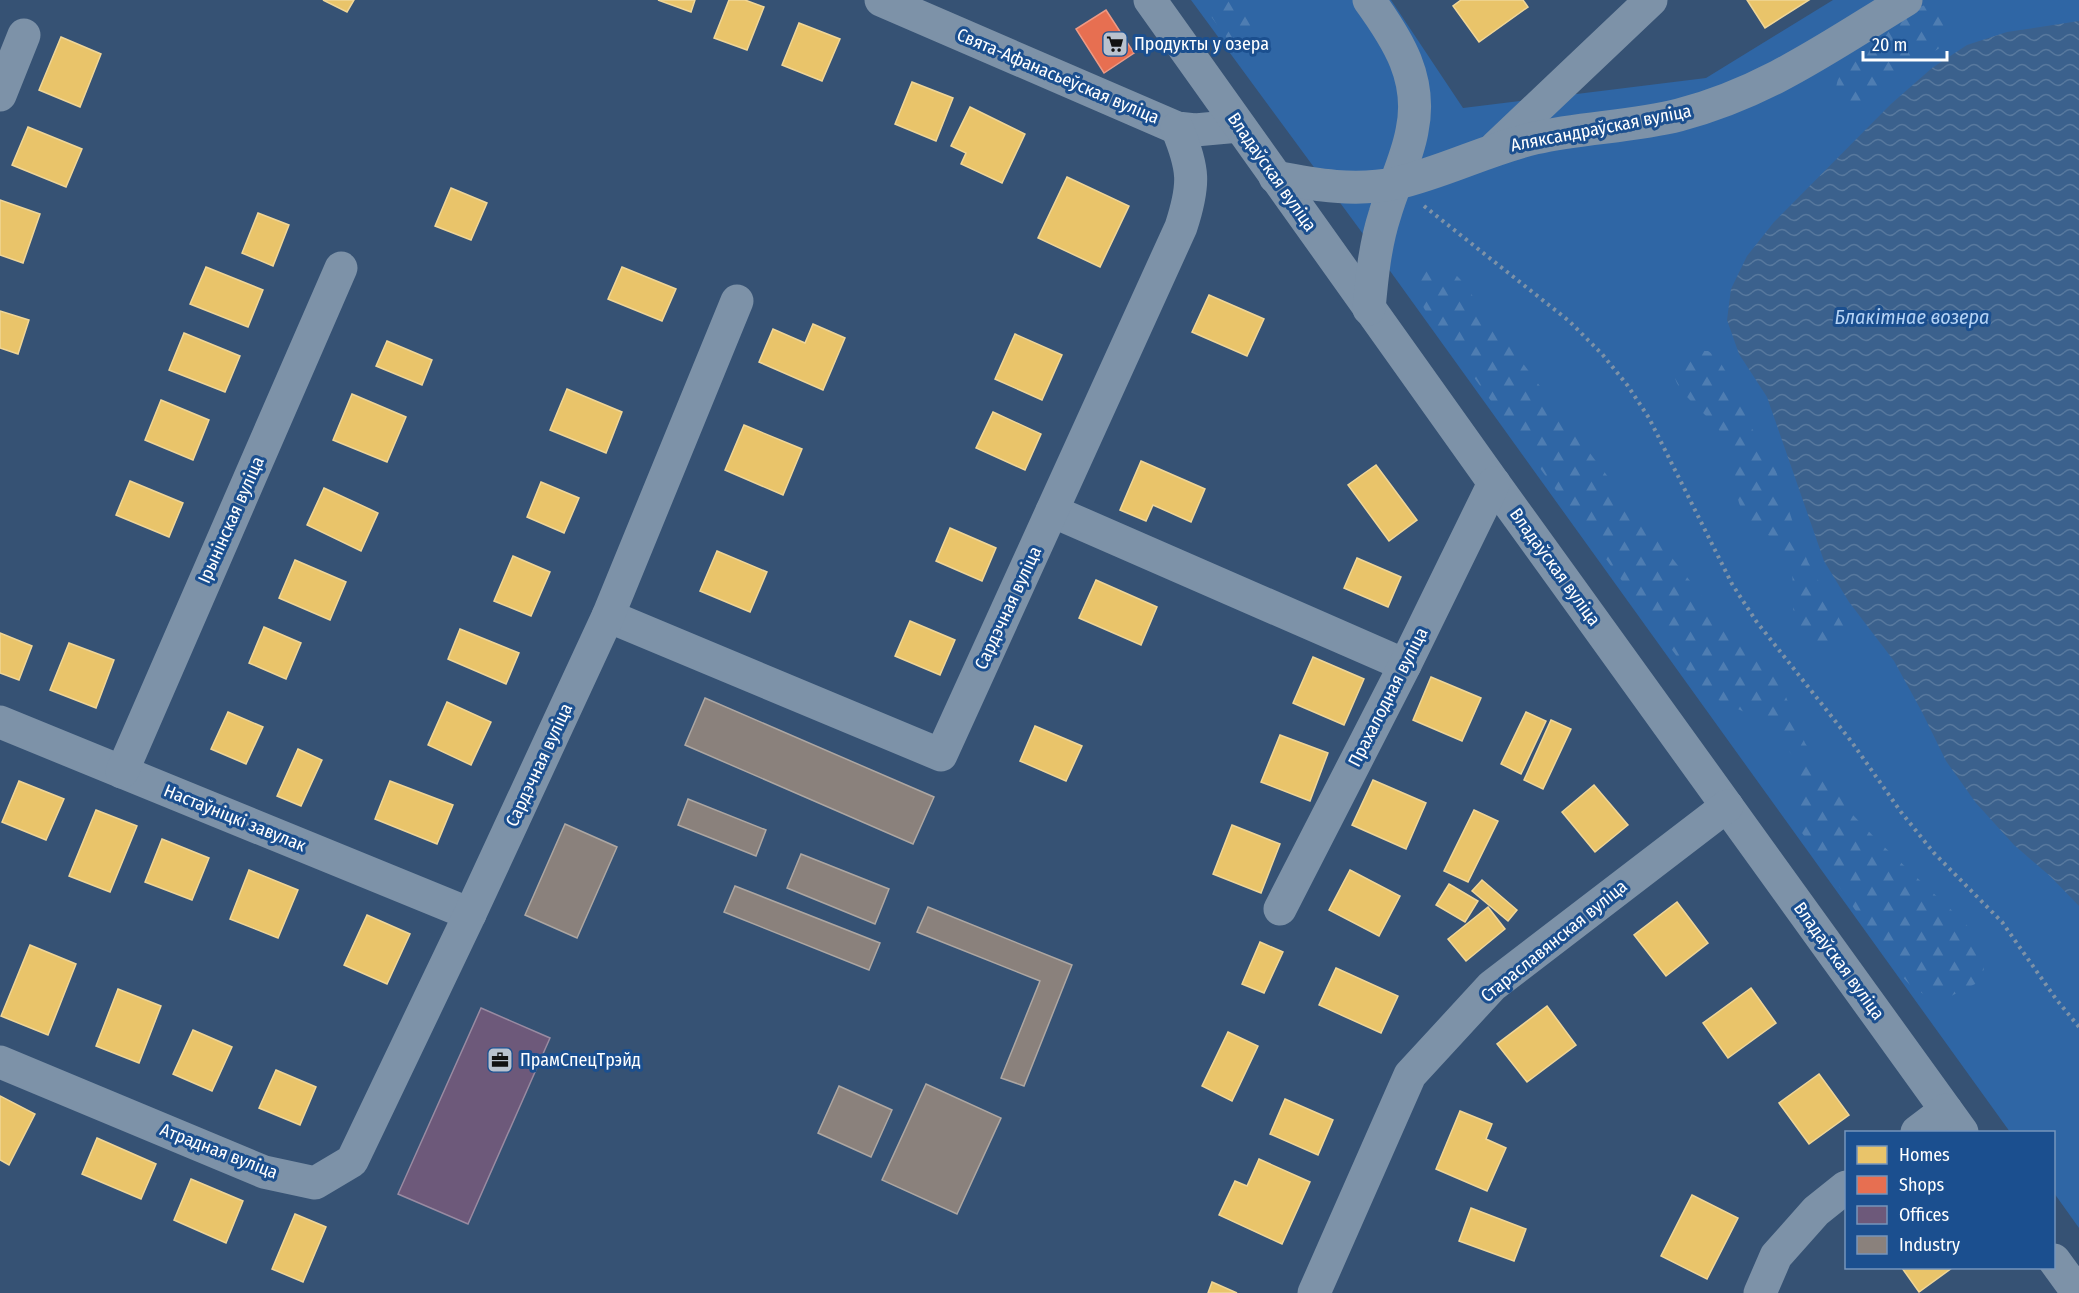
<svg xmlns="http://www.w3.org/2000/svg" width="2079" height="1293" font-family="'Fira Sans Condensed',sans-serif">
	<style>
		.grass { fill: #2f66a5 }
		.forest { fill: url(#forest-firs) }
		.water { fill: url(#water-waves) }
		.homes { fill: #e9c46a; stroke: #f0d697; stroke-width: 1.5 }
		.shops { fill: #e76f51; stroke: #ee9a85; stroke-width: 1.5 }
		.offices { fill: #6d597a; stroke: #998ba2; stroke-width: 1.5 }
		.industry { fill: #8a817c; stroke: #ada7a3; stroke-width: 1.5 }
		.lines { fill: none; stroke-linecap: round; stroke-linejoin: round }
		.path { stroke: #7d92a8; stroke-width: 4; stroke-dasharray: 3 4.5; stroke-linecap: butt }
		.minor { stroke: #7d92a8; stroke-width: 33 }
		.labels { text-anchor: middle; dominant-baseline: central; stroke-width: 6; stroke-linejoin: round; paint-order: stroke }
		.poi-label { font-size: 18px; fill: #fff; stroke: #1b4f8f; text-anchor: start }
		.street-label { font-size: 18px; fill: #fff; stroke: #1b4f8f }
		.water-label { font-size: 20px; font-style: italic; fill: #b5d3f5; stroke: #1b4f8f }
	</style>
	<defs>
		<pattern id="forest-firs" width="22" height="20" patternUnits="userSpaceOnUse" patternTransform="scale(1.5)"><rect width="22" height="20" fill="#2f66a5"/><path d="M5 1l3.5 6h-7zM16 11l3.5 6h-7z" fill="#4e7db2"/></pattern>
		<pattern id="water-waves" width="16" height="10" patternUnits="userSpaceOnUse" patternTransform="scale(1.5)"><rect width="16" height="10" fill="#3b618d"/><path d="M0 5q4-4 8 0t8 0" fill="none" stroke="#58799e"/></pattern>
	</defs>
	<rect width="100%" height="100%" fill="#365274"/>
	<polygon class="grass" points="1191,0 1391,0 1463,108 1706,78 1833,0 2079,0 2079,1228 2054,1193 2054,1132 2010,1132 1380,257"/>
	<g class="forest">
		<path d="M1199,0H1234C1244,13 1265,36 1242,47L1229,41Z"/>
		<path d="M1929,4C1938,5 1946,7 1951,17C1962,44 1924,56 1907,67C1901,71 1895,77 1890,82C1880,93 1854,126 1839,105C1835,99 1835,91 1837,83C1846,57 1902,10 1929,4Z"/>
		<path d="M1442,266L1451,270L1460,279L1598,464L1709,605L1726,623L1764,655L1779,680L1805,743L1851,813L1878,841L1964,922L1974,934L1985,958L1983,975L1977,983L1951,996L1938,998L1925,995L1911,986L1898,972L1800,830L1795,814V799L1798,780L1796,759L1768,728L1751,715L1718,700L1694,680L1425,310C1414,290 1410,267 1442,266Z"/>
		<path d="M1696,351H1708L1717,357L1735,387L1751,427L1774,465L1795,529L1808,562L1845,629L1846,637L1839,646C1828,648 1817,645 1809,638C1780,615 1802,580 1786,553C1775,534 1750,529 1741,508C1735,495 1737,481 1734,468C1732,452 1725,438 1716,426C1706,414 1677,392 1675,377C1673,364 1686,356 1696,351Z"/>
	</g>
	<polygon class="water" points="2079,21 2079,906 2050,876 2014,845 1976,803 1946,761 1922,712 1894,661 1849,602 1824,561 1767,397 1739,354 1727,320 1731,289 1747,256 1774,222 1891,104 1932,68 1967,45 2007,32"/>
	<g class="homes">
		<polygon points="323,0 354,0 347,12"/>
		<polygon points="658,0 695,0 691,12"/>
		<polygon points="729,0 745,0 764,7 747,50 714,38"/>
		<polygon points="1461,0 1523,0 1528,7 1479,42 1453,6"/>
		<polygon points="1747,0 1809,0 1765,28"/>
		<polygon points="799,23 840,39 822,81 782,65"/>
		<polygon points="61,37 101,54 80,107 39,90"/>
		<polygon points="912,82 953,98 936,141 895,124"/>
		<polygon points="970,107 1025,134 1002,183 961,164 966,153 951,146"/>
		<polygon points="28,127 82,149 66,187 12,165"/>
		<polygon points="1067,177 1129,206 1100,267 1038,238"/>
		<polygon points="451,188 487,203 471,240 435,226"/>
		<polygon points="0,200 40,214 23,263 0,255"/>
		<polygon points="258,213 289,225 273,266 242,253"/>
		<polygon points="206,267 263,290 248,327 190,304"/>
		<polygon points="622,267 676,289 662,321 608,299"/>
		<polygon points="1209,295 1264,319 1247,356 1192,332"/>
		<polygon points="0,311 29,320 18,354 0,348"/>
		<polygon points="813,324 845,338 823,390 759,362 773,329 805,343"/>
		<polygon points="184,333 240,356 225,392 169,370"/>
		<polygon points="1015,334 1062,355 1042,400 995,379"/>
		<polygon points="387,341 432,360 422,385 376,366"/>
		<polygon points="567,389 622,412 606,453 550,430"/>
		<polygon points="352,394 406,417 387,462 333,440"/>
		<polygon points="161,400 209,420 193,460 145,440"/>
		<polygon points="993,412 1041,434 1025,470 976,448"/>
		<polygon points="744,425 802,449 783,495 725,470"/>
		<polygon points="1141,461 1205,489 1191,522 1153,505 1146,521 1120,510"/>
		<polygon points="1376,465 1417,520 1389,541 1348,485"/>
		<polygon points="130,481 183,503 169,537 116,515"/>
		<polygon points="541,482 579,498 564,533 527,517"/>
		<polygon points="324,488 378,513 361,551 307,525"/>
		<polygon points="950,528 996,548 982,581 936,561"/>
		<polygon points="717,551 767,572 750,612 700,591"/>
		<polygon points="513,556 550,572 531,616 494,601"/>
		<polygon points="1357,558 1401,577 1388,607 1344,588"/>
		<polygon points="295,560 346,582 330,620 279,598"/>
		<polygon points="1096,580 1157,607 1141,645 1079,618"/>
		<polygon points="910,621 955,640 940,675 895,656"/>
		<polygon points="264,627 301,643 286,679 249,663"/>
		<polygon points="460,629 519,653 506,684 448,659"/>
		<polygon points="0,633 32,646 19,680 0,673"/>
		<polygon points="69,643 114,660 96,708 50,690"/>
		<polygon points="1313,657 1364,679 1344,725 1293,703"/>
		<polygon points="1431,677 1481,698 1462,741 1413,720"/>
		<polygon points="447,702 491,722 471,765 428,745"/>
		<polygon points="228,712 263,727 246,764 211,749"/>
		<polygon points="1526,712 1546,721 1521,774 1501,764"/>
		<polygon points="1551,720 1571,729 1543,789 1524,780"/>
		<polygon points="1035,726 1082,746 1066,781 1020,761"/>
		<polygon points="1280,735 1328,753 1310,801 1261,782"/>
		<polygon points="298,749 322,760 301,806 277,796"/>
		<polygon points="1373,780 1426,803 1406,849 1352,825"/>
		<polygon points="19,781 64,799 46,840 2,822"/>
		<polygon points="390,781 453,805 437,844 375,819"/>
		<polygon points="1594,785 1628,825 1595,852 1562,812"/>
		<polygon points="96,810 137,826 110,892 69,876"/>
		<polygon points="1474,810 1498,821 1468,882 1444,871"/>
		<polygon points="1232,825 1280,844 1261,893 1213,874"/>
		<polygon points="162,839 209,858 192,900 145,882"/>
		<polygon points="249,870 298,890 278,938 230,919"/>
		<polygon points="1350,870 1400,896 1379,936 1329,910"/>
		<polygon points="1482,880 1517,910 1508,921 1472,891"/>
		<polygon points="1449,884 1478,901 1465,922 1436,905"/>
		<polygon points="1677,902 1708,943 1666,976 1634,935"/>
		<polygon points="1488,907 1505,929 1466,961 1448,939"/>
		<polygon points="367,915 410,934 387,984 344,965"/>
		<polygon points="1260,942 1283,952 1264,993 1242,984"/>
		<polygon points="30,945 76,964 48,1035 1,1016"/>
		<polygon points="1336,968 1398,996 1381,1033 1319,1005"/>
		<polygon points="1751,988 1776,1023 1728,1058 1703,1023"/>
		<polygon points="118,989 161,1006 139,1063 96,1046"/>
		<polygon points="1547,1006 1576,1045 1527,1082 1497,1044"/>
		<polygon points="193,1030 232,1047 212,1091 173,1074"/>
		<polygon points="1228,1032 1258,1046 1232,1101 1202,1086"/>
		<polygon points="276,1070 316,1087 300,1125 259,1108"/>
		<polygon points="1819,1074 1849,1115 1809,1144 1779,1103"/>
		<polygon points="0,1096 35,1114 9,1165 0,1160"/>
		<polygon points="1285,1099 1333,1120 1318,1155 1270,1134"/>
		<polygon points="1460,1111 1492,1124 1486,1139 1506,1148 1487,1191 1436,1169"/>
		<polygon points="97,1138 156,1164 141,1199 82,1174"/>
		<polygon points="1259,1159 1310,1182 1282,1244 1219,1215 1235,1181 1247,1186"/>
		<polygon points="191,1179 243,1201 226,1243 174,1220"/>
		<polygon points="1692,1195 1738,1218 1707,1279 1661,1256"/>
		<polygon points="1471,1208 1526,1229 1514,1261 1459,1241"/>
		<polygon points="295,1214 326,1227 303,1282 272,1269"/>
		<polygon points="1902,1268 1952,1268 1919,1292"/>
		<polygon points="1212,1282 1237,1293 1208,1293"/>
	</g>
	<polygon class="shops" points="1106,10 1134,53 1104,73 1076,29"/>
	<polygon class="offices" points="481,1008 550,1038 468,1224 398,1194"/>
	<g class="industry">
		<polygon points="705,698 934,797 913,844 685,745"/>
		<polygon points="688,799 766,830 756,856 678,825"/>
		<polygon points="565,824 617,847 577,938 525,915"/>
		<polygon points="801,854 889,889 875,924 787,888"/>
		<polygon points="735,886 880,943 869,970 724,912"/>
		<polygon points="928,907 1072,965 1024,1086 1001,1078 1040,981 917,932"/>
		<polygon points="926,1084 1001,1118 957,1214 882,1180"/>
		<polygon points="839,1086 892,1110 871,1157 818,1133"/>
	</g>
	<g class="lines">
		<polyline class="path" points="1424,206 1569,321 1602,354 1628,386 1649,418 1732,584 1756,621 1851,741 1901,812 1934,853 2002,922 2056,999 2079,1027"/>
		<g class="minor">
			<polyline points="881,0 1177,128 1195,130 1239,126"/>
			<polyline points="1150,0 1494,483 1962,1132"/>
			<path d="M1369,0C1398,40 1423,79 1412,131C1407,159 1393,186 1385,214C1375,245 1372,276 1369,309"/>
			<polyline points="0,95 24,35"/>
			<polyline points="1496,147 1651,0"/>
			<path d="M1275,177C1315,185 1356,192 1397,183C1444,172 1488,149 1535,138C1583,127 1632,127 1679,115C1767,92 1830,46 1906,0"/>
			<polyline points="1052,511 1405,665"/>
			<path d="M608,616L941,755L1181,227C1195,184 1194,169 1177,128"/>
			<polyline points="0,722 470,914"/>
			<polyline points="122,772 341,268"/>
			<polyline points="1280,909 1405,665 1494,483"/>
			<polyline points="0,1062 264,1172 315,1183 352,1161 470,914 608,616 737,301"/>
			<polyline points="1917,1132 1946,1110"/>
			<polyline points="2054,1260 2078,1293"/>
			<polyline points="1314,1293 1410,1075 1492,986 1727,806"/>
			<polyline points="1760,1293 1776,1256 1816,1211 1846,1187"/>
		</g>
	</g>
	<defs>
		<g id="supermarket-square" transform="scale(1.35)"><rect x="-9" y="-9" width="18" height="18" rx="4" fill="#b9c2ce" stroke="#1b4f8f"/><path d="M-6-5.5h2.5l.6 2H6L4.5 2H-2.5L-4.4-4H-6ZM-1.5 3.2a1.3 1.3 0 1 0 .1 0ZM3 3.2a1.3 1.3 0 1 0 .1 0Z" fill="#111"/></g>
		<g id="office-square" transform="scale(1.35)"><rect x="-9" y="-9" width="18" height="18" rx="4" fill="#b9c2ce" stroke="#1b4f8f"/><path d="M-6-3h4V-5.5h4V-3h4V5H-6ZM-1-4.5V-3h2v-1.5ZM-6 0V1H6V0Z" fill="#111"/></g>
	</defs>
	<g fill-rule="evenodd">
		<use href="#supermarket-square" x="1115" y="44"/>
		<use href="#office-square" x="500" y="1060"/>
	</g>
	<g class="labels">
		<g class="poi-label">
			<text x="1134" y="44">Продукты у озера</text>
			<text x="520" y="1060">ПрамСпецТрэйд</text>
		</g>
		<g class="street-label">
			<text transform="translate(1058 76) rotate(23)">Свята-Афанасьеўская вуліца</text>
			<text transform="translate(1601 128) rotate(-11)">Аляксандраўская вуліца</text>
			<text transform="translate(1272 172) rotate(55)">Владаўская вуліца</text>
			<text transform="translate(231 520) rotate(-66)">Ірынінская вуліца</text>
			<text transform="translate(1555 567) rotate(54)">Владаўская вуліца</text>
			<text transform="translate(1008 608) rotate(-65)">Сардэчная вуліца</text>
			<text transform="translate(1388 697) rotate(-63)">Прахалодная вуліца</text>
			<text transform="translate(539 765) rotate(-65)">Сардэчная вуліца</text>
			<text transform="translate(235 818) rotate(22)">Настаўніцкі завулак</text>
			<text transform="translate(1554 941) rotate(-39)">Стараславянская вуліца</text>
			<text transform="translate(1839 961) rotate(54)">Владаўская вуліца</text>
			<text transform="translate(219 1151) rotate(21)">Атрадная вуліца</text>
		</g>
		<g class="water-label">
			<text x="1912" y="317">Блакітнае возера</text>
		</g>
	</g>
	<rect x="1845" y="1131" width="210" height="138" fill="#1b4f8f" stroke="#7695bc" stroke-width="1.5"/>
	<rect x="1857" y="1146" width="30" height="18" fill="#e9c46a" stroke="#7695bc" stroke-width="1.5"/>
	<text x="1899" y="1161" font-size="18" fill="#ffffff">Homes</text>
	<rect x="1857" y="1176" width="30" height="18" fill="#e76f51" stroke="#7695bc" stroke-width="1.5"/>
	<text x="1899" y="1191" font-size="18" fill="#ffffff">Shops</text>
	<rect x="1857" y="1206" width="30" height="18" fill="#6d597a" stroke="#7695bc" stroke-width="1.5"/>
	<text x="1899" y="1221" font-size="18" fill="#ffffff">Offices</text>
	<rect x="1857" y="1236" width="30" height="18" fill="#8a817c" stroke="#7695bc" stroke-width="1.5"/>
	<text x="1899" y="1251" font-size="18" fill="#ffffff">Industry</text>
	<path d="M1863 51v9h84v-9" fill="none" stroke="#ffffff" stroke-width="3"/>
	<text x="1872" y="51" font-size="18" fill="#ffffff" stroke="#1b4f8f" stroke-width="4.5" paint-order="stroke">20 m</text>
</svg>
